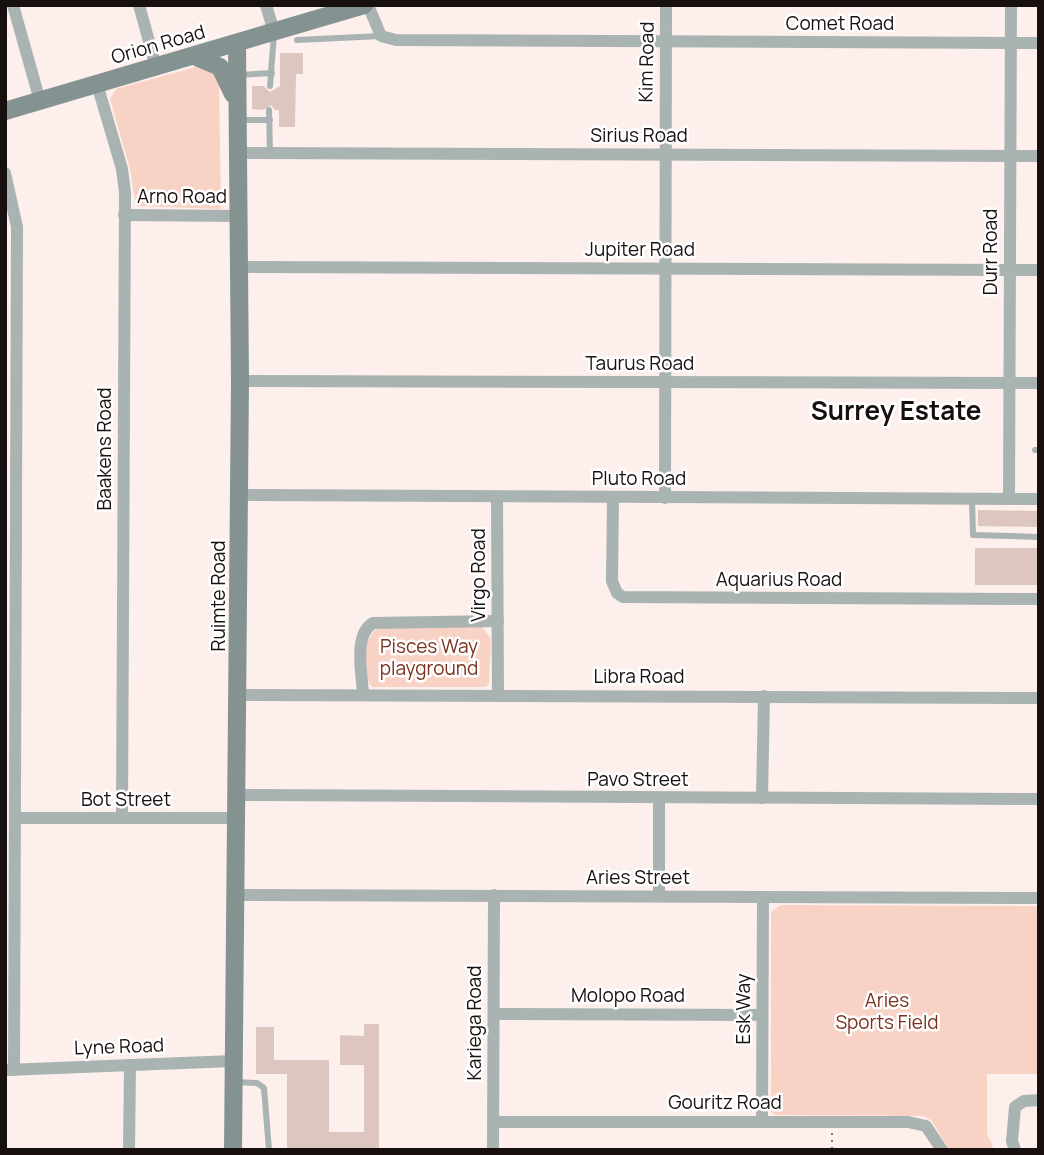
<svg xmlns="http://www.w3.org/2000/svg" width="1044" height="1155" font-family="Manrope,sans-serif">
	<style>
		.green { fill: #f9d2c6 }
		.building { fill: #dcc6bf }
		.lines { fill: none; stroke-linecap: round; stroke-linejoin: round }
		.path { stroke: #837976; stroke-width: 2; stroke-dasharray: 2 5; stroke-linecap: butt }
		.lane { stroke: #a8b3b2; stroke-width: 6 }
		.street { stroke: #a8b3b2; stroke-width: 12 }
		.secondary { stroke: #849392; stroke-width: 18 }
		.labels { text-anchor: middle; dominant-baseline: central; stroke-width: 5; stroke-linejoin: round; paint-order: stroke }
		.street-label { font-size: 19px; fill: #18100e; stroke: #fff }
		.park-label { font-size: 19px; fill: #7a321d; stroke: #fff }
		.district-label { font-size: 26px; font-weight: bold; fill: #18100e; stroke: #fff }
	</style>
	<rect width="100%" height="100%" fill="#fdefeb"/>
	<g class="green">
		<polygon points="195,67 208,68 216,74 219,84 221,209 136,206 130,169 110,99 116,89"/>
		<path d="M382,626L482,627L491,639L489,684L486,687H372C359,672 363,633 382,626Z"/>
		<polygon points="781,905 1039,906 1039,1074 987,1074 987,1134 993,1146 990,1150 949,1150 932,1121 924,1116 776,1115 771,1112 771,912"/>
	</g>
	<g class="building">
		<polygon points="280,53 303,53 303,74 296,74 295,127 279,127 279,110 275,110 271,105 263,110 252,109 252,86 264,86 270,92 280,86"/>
		<polygon points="978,510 1039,511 1039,527 978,526"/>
		<rect x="975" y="548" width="64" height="37"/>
		<polygon points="364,1024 379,1024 379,1150 287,1148 287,1074 256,1074 256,1027 274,1027 274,1060 329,1060 329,1132 364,1132 364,1065 340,1065 340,1035 364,1036"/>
	</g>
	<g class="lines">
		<polyline class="path" points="832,1133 832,1150"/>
		<g class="lane">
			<polyline points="297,40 381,36"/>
			<polyline points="239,75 272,73"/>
			<polyline points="270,86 274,34"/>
			<polyline points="269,110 270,153"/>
			<polyline points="240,120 270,120"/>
			<polyline points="1035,450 1039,450"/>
			<polyline points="972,499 973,535 1039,537"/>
			<polyline points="235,1082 257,1083 264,1088 269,1150"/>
		</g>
		<g class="street">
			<polyline points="13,5 40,101"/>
			<polyline points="139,5 156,67"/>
			<polyline points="266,5 274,32"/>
			<polyline points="368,5 381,36 396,40 1039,43"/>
			<polyline points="97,84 122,169 125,193 122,818"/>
			<polyline points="239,153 1039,156"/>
			<polyline points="5,173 17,227 14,1070"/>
			<polyline points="124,215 239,216"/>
			<polyline points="240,267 1039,270"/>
			<polyline points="240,381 1039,383"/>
			<polyline points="240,495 1039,499"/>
			<polyline points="497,497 498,695"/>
			<polyline points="613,498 612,581 617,593 623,597 1039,599"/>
			<polyline points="665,498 666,5"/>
			<polyline points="1009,499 1011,5"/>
			<path d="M363,694C362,674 353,635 373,623L498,621"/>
			<polyline points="239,695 1039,698"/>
			<polyline points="237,795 1039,799"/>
			<polyline points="659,798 659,896"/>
			<polyline points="762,798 764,696"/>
			<polyline points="15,818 237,818"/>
			<polyline points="236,895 1039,898"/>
			<polyline points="494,1014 762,1015"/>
			<polyline points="6,1070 233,1061"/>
			<polyline points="762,1121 763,897"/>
			<polyline points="493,1122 908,1122 926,1126 942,1150"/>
			<polyline points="129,1150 130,1065"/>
			<polyline points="493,1150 494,895"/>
			<polyline points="1015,1150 1012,1141 1015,1107 1024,1101 1039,1100"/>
		</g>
		<g class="secondary">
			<polyline points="194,56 220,67 233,94"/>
			<polyline points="5,111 364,5"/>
			<polyline points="233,1150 240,381 237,43"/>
		</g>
	</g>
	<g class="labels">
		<g class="street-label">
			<text x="840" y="23">Comet Road</text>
			<text transform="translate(158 44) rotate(-16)">Orion Road</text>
			<text transform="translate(646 62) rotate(-89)">Kim Road</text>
			<text x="639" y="135">Sirius Road</text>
			<text x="182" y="196">Arno Road</text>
			<text x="640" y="249">Jupiter Road</text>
			<text transform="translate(990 252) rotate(-90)">Durr Road</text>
			<text x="640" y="363">Taurus Road</text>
			<text transform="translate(104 449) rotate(-90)">Baakens Road</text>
			<text x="639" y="478">Pluto Road</text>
			<text transform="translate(478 575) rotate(-90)">Virgo Road</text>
			<text x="779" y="579">Aquarius Road</text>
			<text transform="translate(218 596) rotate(-90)">Ruimte Road</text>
			<text x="639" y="676">Libra Road</text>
			<text x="638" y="779">Pavo Street</text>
			<text x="126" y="799">Bot Street</text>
			<text x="638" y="877">Aries Street</text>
			<text x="628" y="995">Molopo Road</text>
			<text transform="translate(743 1009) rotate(-90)">Esk Way</text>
			<text transform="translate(474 1023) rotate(-90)">Kariega Road</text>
			<text transform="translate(119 1046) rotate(-2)">Lyne Road</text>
			<text x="725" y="1102">Gouritz Road</text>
		</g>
		<g class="park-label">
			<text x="429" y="646">Pisces Way<tspan x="429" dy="22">playground</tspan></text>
			<text x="887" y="1000">Aries<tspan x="887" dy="22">Sports Field</tspan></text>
		</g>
		<g class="district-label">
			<text x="896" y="410">Surrey Estate</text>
		</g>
	</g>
	<rect width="1044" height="1155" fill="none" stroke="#18100e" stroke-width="14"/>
</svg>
